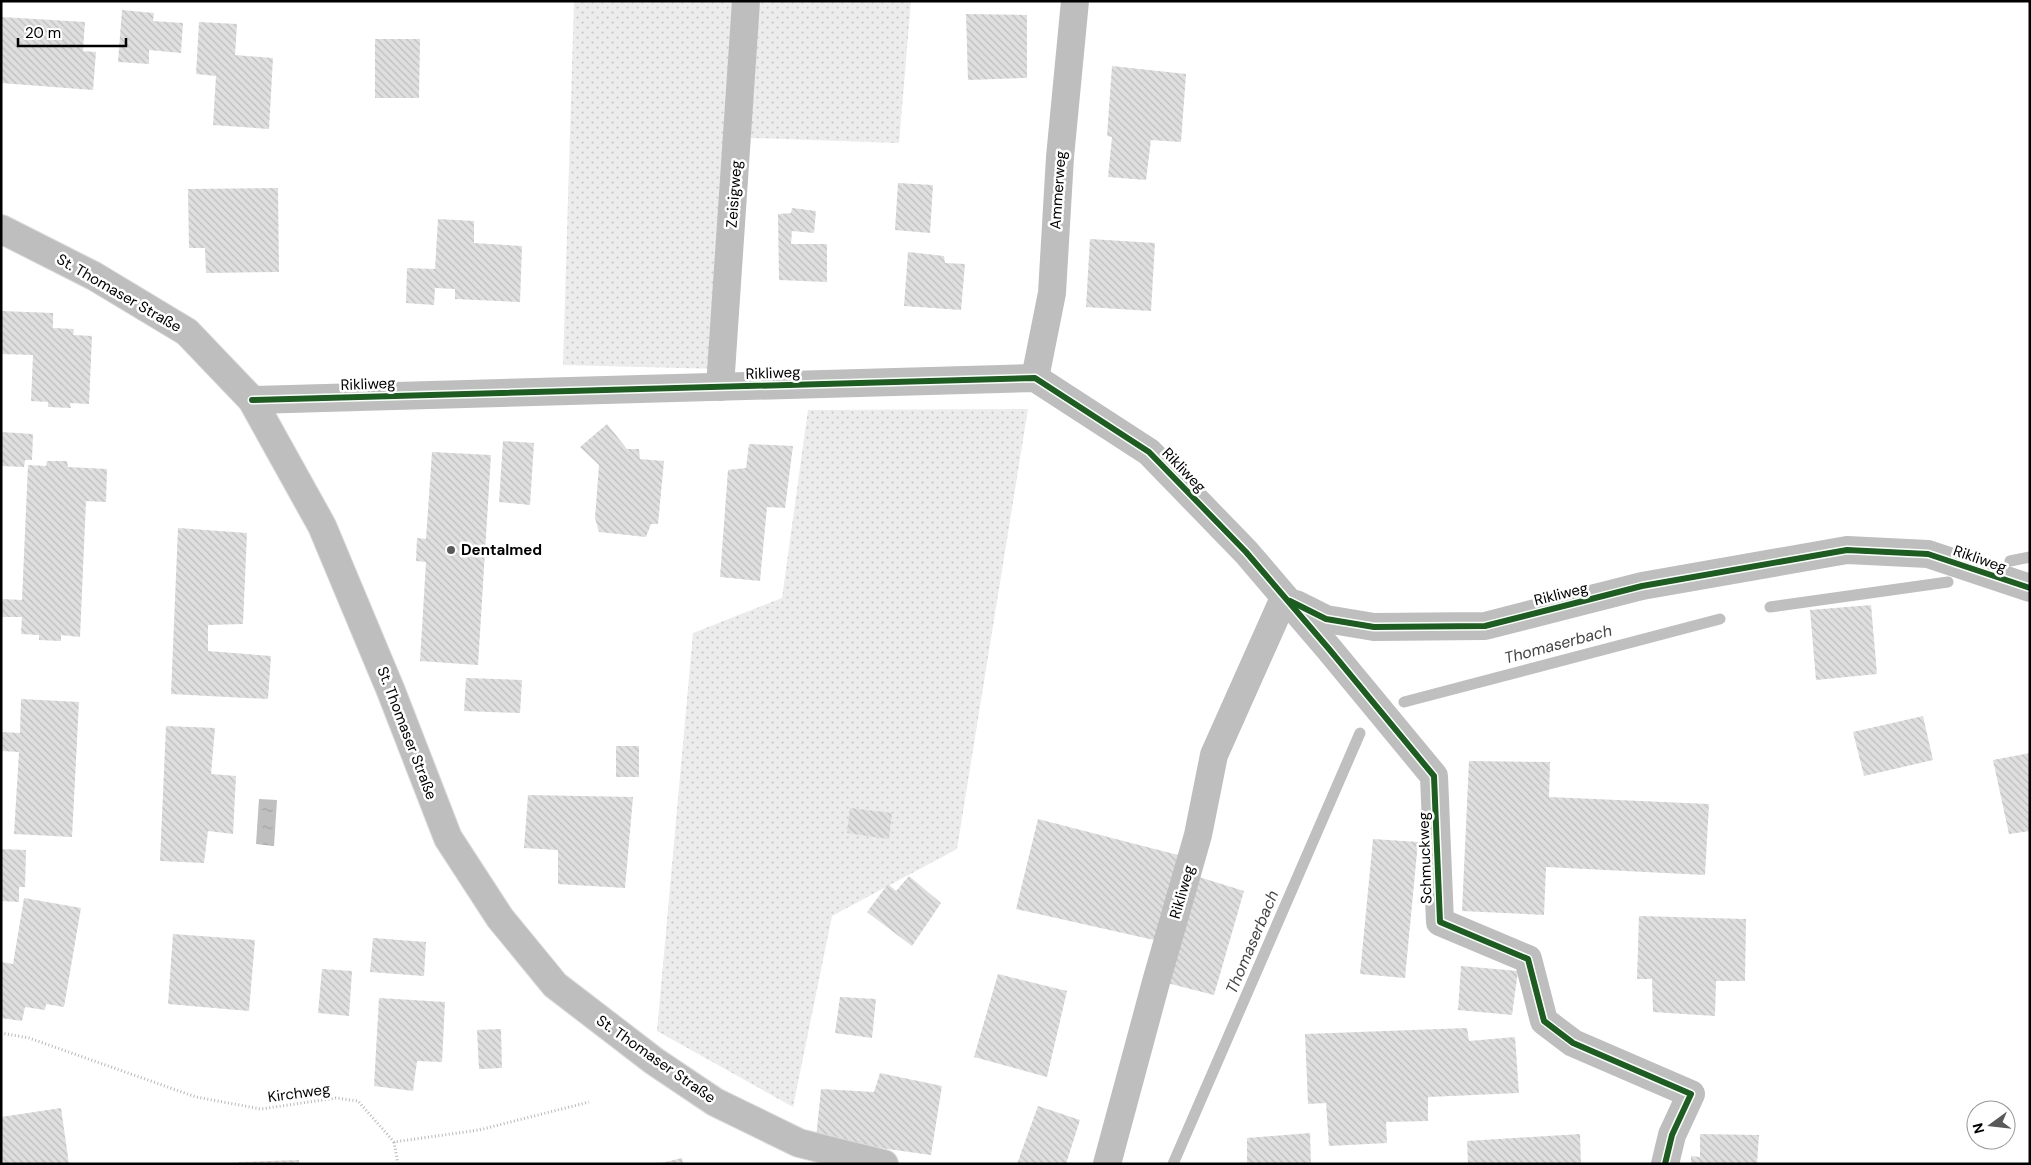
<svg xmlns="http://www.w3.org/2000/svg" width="2031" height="1165" font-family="'DM Sans',sans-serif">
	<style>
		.grass { fill: url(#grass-dots) }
		.water { fill: url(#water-ripples) }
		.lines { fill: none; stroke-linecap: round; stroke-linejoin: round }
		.stream { stroke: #bfbfbf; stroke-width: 11 }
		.building { fill: url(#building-back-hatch) }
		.major-casing { stroke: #dbdbdb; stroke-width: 30 }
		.path { stroke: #b9b9b9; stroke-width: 3; stroke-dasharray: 1 2.5; stroke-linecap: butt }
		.minor { stroke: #bebebe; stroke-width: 28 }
		.major { stroke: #bebebe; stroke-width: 28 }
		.cycleway-casing { stroke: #fff; stroke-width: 9 }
		.cycleway { stroke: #1b5e20; stroke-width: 6 }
		.poi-dot { fill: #595959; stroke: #fff; stroke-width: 2 }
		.labels { text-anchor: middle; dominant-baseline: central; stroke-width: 5; stroke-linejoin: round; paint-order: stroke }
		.street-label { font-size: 15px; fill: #000; stroke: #fff }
		.poi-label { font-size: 15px; font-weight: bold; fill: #000; stroke: #fff; text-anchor: start }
		.water-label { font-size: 16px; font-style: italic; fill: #444; stroke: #fff }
	</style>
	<defs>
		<pattern id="grass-dots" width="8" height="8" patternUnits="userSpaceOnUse" patternTransform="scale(1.25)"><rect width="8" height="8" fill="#ececec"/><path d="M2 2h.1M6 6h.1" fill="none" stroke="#c9c9c9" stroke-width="1.8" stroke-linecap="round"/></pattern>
		<pattern id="water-ripples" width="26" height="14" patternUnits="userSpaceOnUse" patternTransform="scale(1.25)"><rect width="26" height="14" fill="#bfbfbf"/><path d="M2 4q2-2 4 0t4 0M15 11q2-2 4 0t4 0" fill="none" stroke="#a2a2a2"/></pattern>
		<pattern id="building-back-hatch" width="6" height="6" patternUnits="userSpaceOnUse" patternTransform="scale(1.25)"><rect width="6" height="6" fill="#dfdfdf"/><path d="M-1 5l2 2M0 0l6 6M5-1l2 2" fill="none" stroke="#bebebe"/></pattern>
	</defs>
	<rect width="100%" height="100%" fill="#fff"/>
	<g class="grass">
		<polygon points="574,1 911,1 899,143 723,137 722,369 563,365"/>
		<polygon points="1028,409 957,849 832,916 793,1107 657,1031 693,633 782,598 808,410"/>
	</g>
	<polygon class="water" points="259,799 277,800 274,846 256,844"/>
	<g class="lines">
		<g class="stream">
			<polyline points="2010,561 2030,557"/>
			<polyline points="1770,607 1948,582"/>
			<polyline points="1404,702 1720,619"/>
			<polyline points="1173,1164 1360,733"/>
		</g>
	</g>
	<g class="building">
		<polygon points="122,10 154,13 153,21 183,23 181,53 149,50 149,64 118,62"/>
		<polygon points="966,14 1027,15 1027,78 968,80"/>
		<polygon points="2,17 85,22 83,51 96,52 93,90 1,83"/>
		<polygon points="199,22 237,24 235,55 273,58 269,129 213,125 216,76 196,74"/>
		<polygon points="375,39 420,39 419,98 375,98"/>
		<polygon points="1112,66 1186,74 1181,142 1151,140 1146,180 1108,177 1112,137 1107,136"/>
		<polygon points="898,183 933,185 930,233 895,230"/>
		<polygon points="278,188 279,272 206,273 205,248 189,248 188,189"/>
		<polygon points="792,208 816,211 814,233 792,231 791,244 827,244 827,282 779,280 778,214 791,213"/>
		<polygon points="438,219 474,221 474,243 522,246 520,302 455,299 455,289 435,288 434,305 406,303 407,268 435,269"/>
		<polygon points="1090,239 1155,243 1151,311 1086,307"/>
		<polygon points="908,252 944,256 945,263 965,264 961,310 904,306"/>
		<polygon points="1,311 53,313 53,328 74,329 73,335 92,336 89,404 70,403 71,408 48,407 48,402 31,401 33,355 1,354"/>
		<polygon points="607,424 627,449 639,449 640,459 664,461 658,524 651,524 646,537 599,532 595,518 599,465 580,447"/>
		<polygon points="1,432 33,434 32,460 25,460 24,467 1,466"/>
		<polygon points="503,441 534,443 530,505 499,502"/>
		<polygon points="749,444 793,446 785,508 767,507 760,581 720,577 728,470 746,468"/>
		<polygon points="432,452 491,455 478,665 420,661 426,562 416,561 417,538 426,539"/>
		<polygon points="47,461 67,461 68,467 107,469 106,502 86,501 80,637 61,635 61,641 39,640 39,635 21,634 22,617 1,617 1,599 22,600 28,465 46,466"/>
		<polygon points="178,528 247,533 243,624 208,625 208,651 271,656 268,699 171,694"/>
		<polygon points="1871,605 1877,674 1816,680 1810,610"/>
		<polygon points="466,678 522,680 520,713 464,711"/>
		<polygon points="21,699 79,702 72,837 14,834 19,752 1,751 1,732 20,733"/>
		<polygon points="1923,716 1933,760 1864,776 1853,732"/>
		<polygon points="166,726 215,728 211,774 236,776 233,834 208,831 204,863 160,861"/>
		<rect x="616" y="746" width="23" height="31"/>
		<polygon points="2030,753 2030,831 2009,834 1993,760"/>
		<polygon points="1469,761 1550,762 1549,797 1709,804 1705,875 1546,867 1544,915 1462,911"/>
		<polygon points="528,795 633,797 625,888 558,884 558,850 524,848"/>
		<polygon points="850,808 892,813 889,839 847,833"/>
		<polygon points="1038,819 1182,856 1154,940 1016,909"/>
		<polygon points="1373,839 1418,842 1405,978 1360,974"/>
		<polygon points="1,849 26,850 25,887 19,887 19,902 1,901"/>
		<polygon points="909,876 941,903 912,946 867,912 888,884 896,891"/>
		<polygon points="1199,877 1244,891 1214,995 1167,983"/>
		<polygon points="24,898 81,908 64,1007 46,1004 45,1010 25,1007 22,1021 1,1018 1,962 13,964"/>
		<polygon points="1639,916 1746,919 1745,981 1716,981 1715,1016 1653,1012 1652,979 1637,979"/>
		<polygon points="173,934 255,940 249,1011 168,1004"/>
		<polygon points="373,938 426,942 424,976 370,972"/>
		<polygon points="1461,966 1518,971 1512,1015 1458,1010"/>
		<polygon points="322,969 352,971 349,1016 318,1013"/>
		<polygon points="998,974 1067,991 1047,1077 974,1057"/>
		<polygon points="840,997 876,999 872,1038 835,1033"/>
		<polygon points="379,998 445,1002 442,1062 417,1061 413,1091 374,1086"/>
		<polygon points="1467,1028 1469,1041 1515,1037 1519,1093 1428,1097 1428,1121 1386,1122 1387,1143 1329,1146 1326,1103 1308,1104 1305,1034"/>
		<polygon points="501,1029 502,1068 479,1069 477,1030"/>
		<polygon points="880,1073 942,1086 931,1155 816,1139 821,1089 874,1092"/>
		<polygon points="1038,1106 1080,1120 1066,1164 1017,1164"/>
		<polygon points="61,1108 69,1164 1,1164 1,1117"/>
		<polygon points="1310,1133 1311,1164 1247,1164 1247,1138"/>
		<polygon points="1580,1134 1581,1164 1468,1164 1467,1141"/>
		<polygon points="1700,1134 1759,1135 1757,1164 1691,1164 1691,1156 1700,1157"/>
		<polygon points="682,1158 683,1164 661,1164 661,1163"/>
		<polygon points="299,1160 299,1164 239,1164 239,1162"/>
	</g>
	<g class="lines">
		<g class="major-casing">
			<polyline id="major" points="1,229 94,276 187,332 252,400 322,526 391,691 448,838 500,918 555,985 654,1061 715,1102 799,1143 884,1164"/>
		</g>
		<g class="path">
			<polyline points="1,1033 29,1038 196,1097 261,1109 336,1098 358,1101 394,1142 479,1130 589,1102"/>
			<polyline points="394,1142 398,1164"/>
		</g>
		<g class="minor">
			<polyline points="1035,378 1052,293 1060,157 1075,1"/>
			<polyline points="720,387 746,1"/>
			<polyline points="252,400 1035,378 1149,452 1246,552 1329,649 1434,776 1440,922 1528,959 1544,1021 1573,1043 1691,1094 1672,1135 1665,1164"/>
			<polyline points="1296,604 1326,619 1374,627 1485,626 1642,586 1847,550 1928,554 2030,588"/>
			<polyline points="1107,1164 1156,982 1198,835 1214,755 1284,598"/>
		</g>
		<use href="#major" class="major"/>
		<g class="cycleway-casing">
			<g id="cycleway">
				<polyline points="252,400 1035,378 1149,452 1246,552 1329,649 1434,776 1440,922 1528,959 1544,1021 1573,1043 1691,1094 1672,1135 1665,1164"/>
				<polyline points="1290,601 1326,619 1374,627 1485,626 1642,586 1847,550 1928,554 2030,588"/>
			</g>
		</g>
		<use href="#cycleway" class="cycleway"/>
	</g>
	<circle class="poi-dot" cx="451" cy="550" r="5"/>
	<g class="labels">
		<g class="street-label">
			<text transform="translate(1058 190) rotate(-86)">Ammerweg</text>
			<text transform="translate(734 194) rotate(-86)">Zeisigweg</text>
			<text transform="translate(119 293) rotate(30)">St. Thomaser Straße</text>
			<text transform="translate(773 373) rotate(-2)">Rikliweg</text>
			<text transform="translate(368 384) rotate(-2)">Rikliweg</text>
			<text transform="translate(1184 470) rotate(46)">Rikliweg</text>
			<text transform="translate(1980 559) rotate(19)">Rikliweg</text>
			<text transform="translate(1561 594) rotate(-14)">Rikliweg</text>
			<text transform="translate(407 733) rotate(69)">St. Thomaser Straße</text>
			<text transform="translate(1425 858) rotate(-92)">Schmuckweg</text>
			<text transform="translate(1182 892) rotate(-74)">Rikliweg</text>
			<text transform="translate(656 1059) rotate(35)">St. Thomaser Straße</text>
			<text transform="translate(299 1093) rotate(-8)">Kirchweg</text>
		</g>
		<g class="poi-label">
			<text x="461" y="550">Dentalmed</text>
		</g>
		<g class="water-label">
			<text transform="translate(1558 644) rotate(-15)">Thomaserbach</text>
			<text transform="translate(1252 942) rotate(-67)">Thomaserbach</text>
		</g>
	</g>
	<rect width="2031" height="1165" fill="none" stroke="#000000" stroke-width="5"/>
	<g transform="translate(1991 1125) rotate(255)"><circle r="24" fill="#ffffff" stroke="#999999"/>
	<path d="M0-4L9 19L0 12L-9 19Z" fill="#595959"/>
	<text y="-8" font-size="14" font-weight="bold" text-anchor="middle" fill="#000000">N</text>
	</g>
	<path d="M18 38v8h108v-8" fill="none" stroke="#000000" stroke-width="2.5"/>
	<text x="25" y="38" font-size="15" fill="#000000" stroke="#ffffff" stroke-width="4" paint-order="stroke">20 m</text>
</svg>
